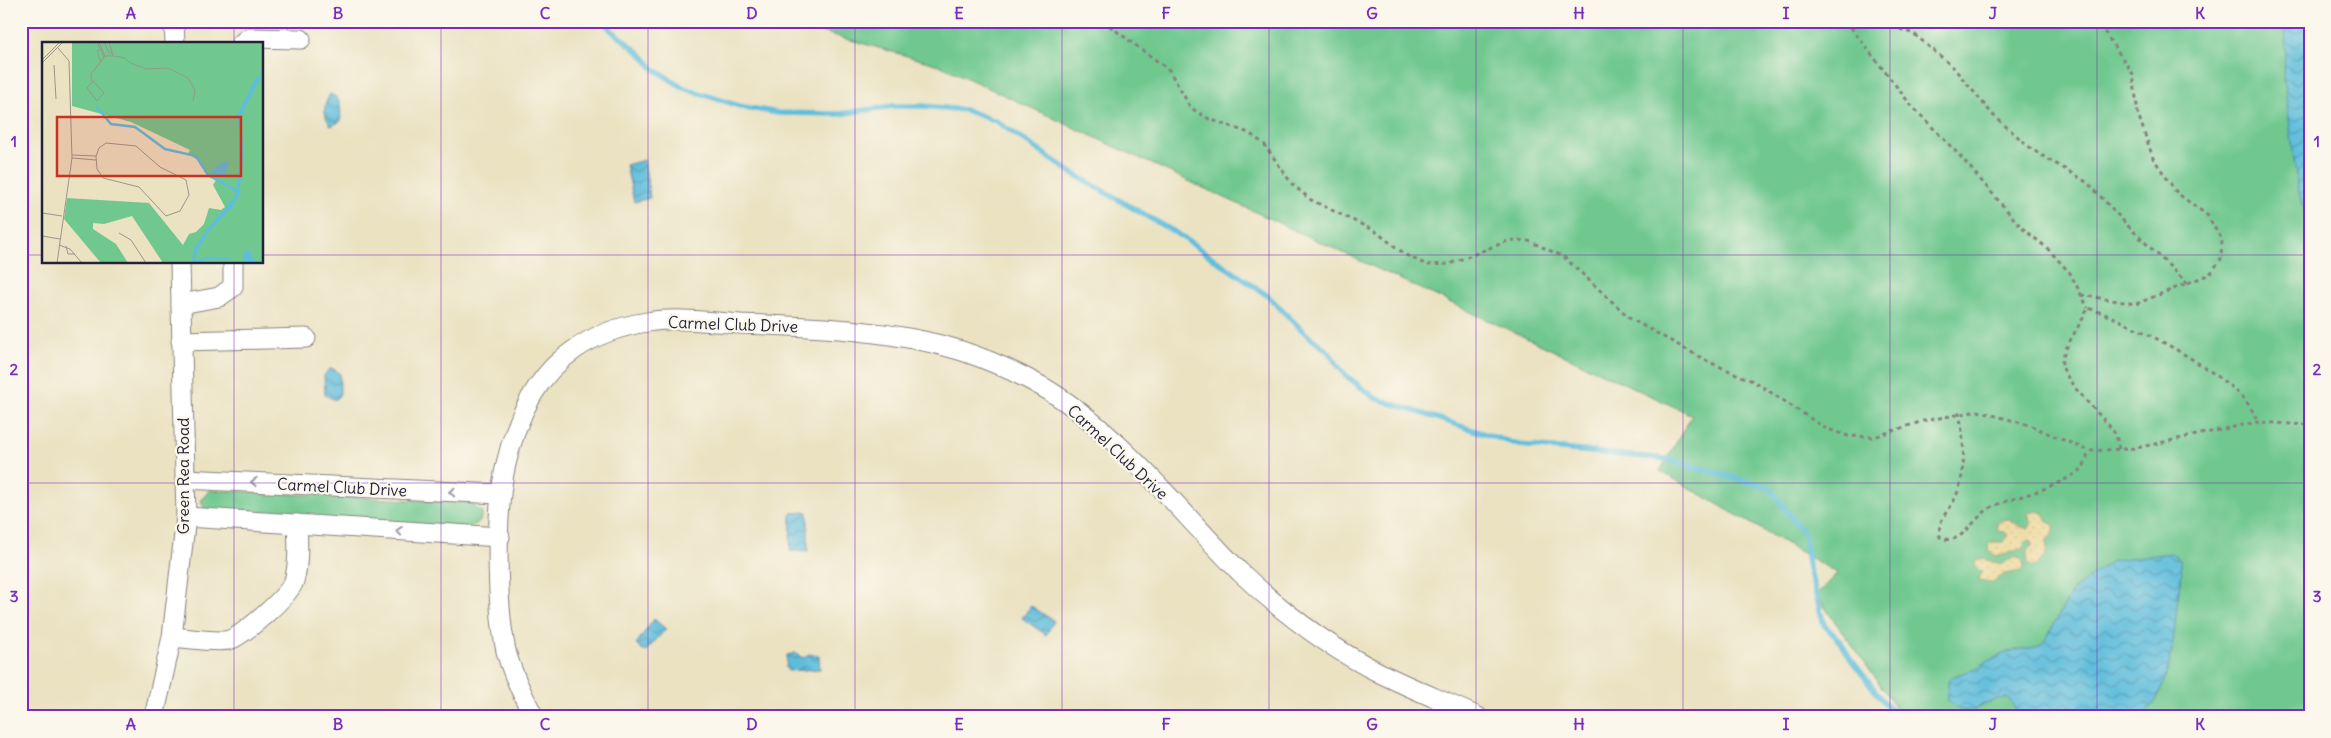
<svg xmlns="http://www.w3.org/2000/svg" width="2331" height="738" font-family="Delius,sans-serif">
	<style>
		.green { fill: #70c88f; stroke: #497565 }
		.sand { fill: url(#sand-dots); stroke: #887e6c }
		.water { fill: url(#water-waves); stroke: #40708c }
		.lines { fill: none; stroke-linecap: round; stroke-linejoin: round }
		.stream { stroke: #5ebddc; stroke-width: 5.5 }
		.minor-casing { stroke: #86827e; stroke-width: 21 }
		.path { stroke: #86827e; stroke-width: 3; stroke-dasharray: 4 4; stroke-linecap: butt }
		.minor { stroke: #fff; stroke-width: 19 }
		.oneway { stroke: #9c9ca7 }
		.grid { fill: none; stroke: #7b2cbf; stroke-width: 1; stroke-opacity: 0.55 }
		.labels { text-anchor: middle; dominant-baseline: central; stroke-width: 4.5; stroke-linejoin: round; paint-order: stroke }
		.street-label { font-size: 16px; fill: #22223b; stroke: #fbf7ec }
		.inset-river { fill: none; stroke: #5ebddc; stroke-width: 2.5 }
		.inset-road { fill: none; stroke: #9b958c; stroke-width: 1 }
		.view { fill: #c8321e; fill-opacity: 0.15; stroke: #c8321e; stroke-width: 2.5 }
		.inset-edge { fill: none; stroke: #22223b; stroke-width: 2.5 }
		.neatline { fill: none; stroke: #7b2cbf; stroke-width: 2 }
		.grid-label { font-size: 16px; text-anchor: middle; font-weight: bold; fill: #7b2cbf }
	</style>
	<defs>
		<pattern id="sand-dots" width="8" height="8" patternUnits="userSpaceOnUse" patternTransform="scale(1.25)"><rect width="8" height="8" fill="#eeda9e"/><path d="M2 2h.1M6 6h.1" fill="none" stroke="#ccbb89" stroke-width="1.8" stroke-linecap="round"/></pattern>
		<pattern id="water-waves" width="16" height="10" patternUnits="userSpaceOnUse" patternTransform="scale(1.25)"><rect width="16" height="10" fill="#5ebddc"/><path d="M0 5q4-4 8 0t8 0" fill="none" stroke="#4d99b4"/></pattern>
	</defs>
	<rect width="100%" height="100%" fill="#fbf7ec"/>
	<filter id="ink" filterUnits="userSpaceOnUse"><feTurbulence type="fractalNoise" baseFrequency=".02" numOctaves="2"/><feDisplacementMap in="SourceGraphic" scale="10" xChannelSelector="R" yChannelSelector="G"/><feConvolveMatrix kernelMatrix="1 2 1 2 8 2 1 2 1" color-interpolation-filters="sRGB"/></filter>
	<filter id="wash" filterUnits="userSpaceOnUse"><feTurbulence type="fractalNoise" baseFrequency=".0096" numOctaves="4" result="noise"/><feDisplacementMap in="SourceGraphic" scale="20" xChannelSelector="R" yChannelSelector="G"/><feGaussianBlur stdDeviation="1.12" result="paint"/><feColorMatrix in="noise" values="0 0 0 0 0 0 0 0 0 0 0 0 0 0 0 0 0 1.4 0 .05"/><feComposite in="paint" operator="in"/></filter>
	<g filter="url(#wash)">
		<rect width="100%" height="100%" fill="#ebe2c2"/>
		<g class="green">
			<polygon points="783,21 2310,21 2310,717 1903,717 1816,595 1837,573 1660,471 1692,415 939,65"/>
			<polygon points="210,490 471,503 482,512 480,522 465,529 216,513 204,508 201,500"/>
		</g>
		<g class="sand">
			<path d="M2037,510L2045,515L2047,522L2054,525V533L2047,541L2046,555L2036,566L2031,567L2027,562V551L2033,544L2031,540L2026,542L2022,549C2009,551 2002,560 1990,553L1989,546L1993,542H2004L2008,535L2005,532L1997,531V524L2002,520L2009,519L2021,527L2029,528L2031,524L2028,512Z"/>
			<polygon points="2015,557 2023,560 2024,568 2021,571 2005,574 1992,583 1979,581 1980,576 1983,572 1974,567 1976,561 1983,559 2002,564"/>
		</g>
		<g class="water">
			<polygon points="2286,21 2310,21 2310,218 2302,205 2297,184 2284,80"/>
			<path d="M330,94C343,99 340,108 341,121L331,126C323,115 323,106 330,94Z"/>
			<polygon points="644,160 650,198 634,202 626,165"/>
			<polygon points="329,369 334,369 340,374 340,394 335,400 325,395 324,376"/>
			<polygon points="808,512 808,551 790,551 791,513"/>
			<path d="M2171,553L2180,559L2182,573C2171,622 2180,678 2142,717H2021L2008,698C1984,697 1971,725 1948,701V681C1957,673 1966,673 1976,668C1989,661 2001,653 2015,650C2027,648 2035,651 2044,642L2073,590L2096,572L2113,560Z"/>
			<polygon points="1031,606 1054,621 1046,635 1022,618"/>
			<polygon points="654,619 666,629 645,652 636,644"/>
			<polygon points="795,653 803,658 809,654 819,656 820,669 788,671 786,668 787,655"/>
		</g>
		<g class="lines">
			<polyline class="stream" points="604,21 611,30 640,53 654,69 684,88 739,106 778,113 839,114 893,106 924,106 965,110 996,121 1072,173 1178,234 1268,296 1306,334 1328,351 1344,374 1375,398 1519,445 1666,459 1770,488 1805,536 1808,565 1824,625 1841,642 1850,658 1884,702 1901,717"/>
		</g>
	</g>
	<g filter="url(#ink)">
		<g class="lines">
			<g class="minor-casing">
				<g id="minor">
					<polyline points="174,21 175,44"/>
					<polyline points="241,44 248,38 301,39"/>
					<polyline points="181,304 219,297 233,287 233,262"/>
					<polyline points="181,341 306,338"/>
					<polyline points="185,479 500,494"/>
					<polyline points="186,517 500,537"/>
					<path d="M172,637C185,638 219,643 229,640C243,636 291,594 294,581C299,563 298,543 297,524"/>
					<polyline points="154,717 172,637 186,517 180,262"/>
					<path d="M534,717C523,696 512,674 506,651C496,604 495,510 506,464C516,420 535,376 574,350C595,335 622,326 647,322C678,317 710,322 741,324C814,327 891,329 962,351C989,360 1016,372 1041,386C1114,427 1180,512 1240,572C1282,612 1328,647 1380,673C1412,689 1446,702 1478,717"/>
				</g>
			</g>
			<g class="path">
				<polyline points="1103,21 1169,70 1191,108 1209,119 1249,133 1264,144 1292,184 1311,200 1375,231 1406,255 1427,265 1449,264 1510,240 1529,241 1564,257 1631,319 1709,362 1755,382 1825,428 1848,436 1874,437 1923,421 1978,411 2029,425 2089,451 2136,448 2257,422 2310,425"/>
				<polyline points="1846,21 1910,104 1961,157 2022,228 2047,248 2070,273 2088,308"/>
				<polyline points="1877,21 1914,34 1953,67 1993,115 2033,150 2088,183 2129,227 2188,284"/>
				<polyline points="1848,23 1872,21"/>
				<polyline points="2081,295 2136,304 2210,274 2221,259 2222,240 2207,215 2177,193 2153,158 2138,114 2133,74 2097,21"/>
				<path d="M1959,412C1964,438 1967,472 1956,496C1949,514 1937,516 1940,537C1962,549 1973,515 1994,506C2022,494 2058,489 2082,468C2086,465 2087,456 2089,451"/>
				<path d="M2119,449L2116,435L2111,428C2100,414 2059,377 2062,360C2066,344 2081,324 2088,308C2131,322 2213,366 2244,399C2250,406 2254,413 2257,422"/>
			</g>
			<use href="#minor" class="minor"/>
		</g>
		<defs><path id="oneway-chevron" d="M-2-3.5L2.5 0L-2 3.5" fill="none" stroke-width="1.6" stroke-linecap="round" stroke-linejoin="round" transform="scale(1.25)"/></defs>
		<g class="oneway">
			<use href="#oneway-chevron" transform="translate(254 482) rotate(-177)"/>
			<use href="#oneway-chevron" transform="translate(452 492) rotate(-177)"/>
			<use href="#oneway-chevron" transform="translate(399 531) rotate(-176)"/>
		</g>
	</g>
	<path class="grid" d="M234,21V44M441,21V717M648,21V717M855,21V717M1062,21V717M1269,21V717M1476,21V717M1683,21V717M1890,21V717M2097,21V717M21,255H44M262,255H2310M234,262V717M21,483H2310"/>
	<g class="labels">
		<g class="street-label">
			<text transform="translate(733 324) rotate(2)">Carmel Club Drive</text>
			<text transform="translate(1118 452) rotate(43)">Carmel Club Drive</text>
			<text transform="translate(183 476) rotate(-90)">Green Rea Road</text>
			<text transform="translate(342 487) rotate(3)">Carmel Club Drive</text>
		</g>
	</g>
	<g transform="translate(42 42)">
		<rect width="221" height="221" fill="#ebe2c2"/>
		<path d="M30,0H221V221H121L90,174L62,182L51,181V187L74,202L86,221H59L22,177L25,156L107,161L141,203L147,192L154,190L162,182L167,166L179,168L183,165L171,143L174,138L166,133L159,120L146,112L148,108L89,80L30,64Z" fill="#70c88f"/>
		<path d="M221,31L198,76L202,110L197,153L191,164L166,191L155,209L153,221H150L152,207L165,187L192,156L196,139L199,99L195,73L213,37ZM187,119L183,133L177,135L168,131L181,120ZM207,207L210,216L217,221H201V211Z" fill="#5ebddc"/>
		<path class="inset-river" d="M54,64L69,82L93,85L123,107L154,114L166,133L195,149M153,220L166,216L187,217"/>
		<path class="inset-road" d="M55,0L62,15M57,0L63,14M62,0L67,11H71M72,14L83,16L88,21L105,27L126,26L146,36L153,48L151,59M0,18L18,0M0,21L21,0M59,21L55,9L60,7M12,23L14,57M51,39L45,46L55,59L62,51L49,37V32L63,14H71L67,0M64,101L94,104L118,125L144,138L147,153L138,169L124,174L97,145L61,136L55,127L54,114L57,106ZM30,113L54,114M30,116L54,118M0,171L20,174M77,191L89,198L104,221M0,194L18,197M17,203L28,207L40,221M24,204L26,212H33M15,221L30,116L27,19L16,6"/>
		<path class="view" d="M15,75H199V134H15Z"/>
		<rect width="221" height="221" class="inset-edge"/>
	</g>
	<rect width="2331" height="738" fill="none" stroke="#fbf7ec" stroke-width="55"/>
	<rect x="28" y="28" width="2276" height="682" class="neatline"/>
	<g class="grid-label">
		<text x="131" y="19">A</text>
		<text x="338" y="19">B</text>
		<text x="545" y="19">C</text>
		<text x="752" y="19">D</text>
		<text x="959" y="19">E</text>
		<text x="1166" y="19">F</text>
		<text x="1372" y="19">G</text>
		<text x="1579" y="19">H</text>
		<text x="1786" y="19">I</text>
		<text x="1993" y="19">J</text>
		<text x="2200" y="19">K</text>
		<text x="14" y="147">1</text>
		<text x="2317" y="147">1</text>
		<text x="14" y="375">2</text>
		<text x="2317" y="375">2</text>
		<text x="14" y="602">3</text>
		<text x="2317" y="602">3</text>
		<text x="131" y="730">A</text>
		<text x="338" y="730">B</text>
		<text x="545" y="730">C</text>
		<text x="752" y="730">D</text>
		<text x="959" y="730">E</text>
		<text x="1166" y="730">F</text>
		<text x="1372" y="730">G</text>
		<text x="1579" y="730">H</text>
		<text x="1786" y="730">I</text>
		<text x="1993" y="730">J</text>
		<text x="2200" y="730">K</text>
	</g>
</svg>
